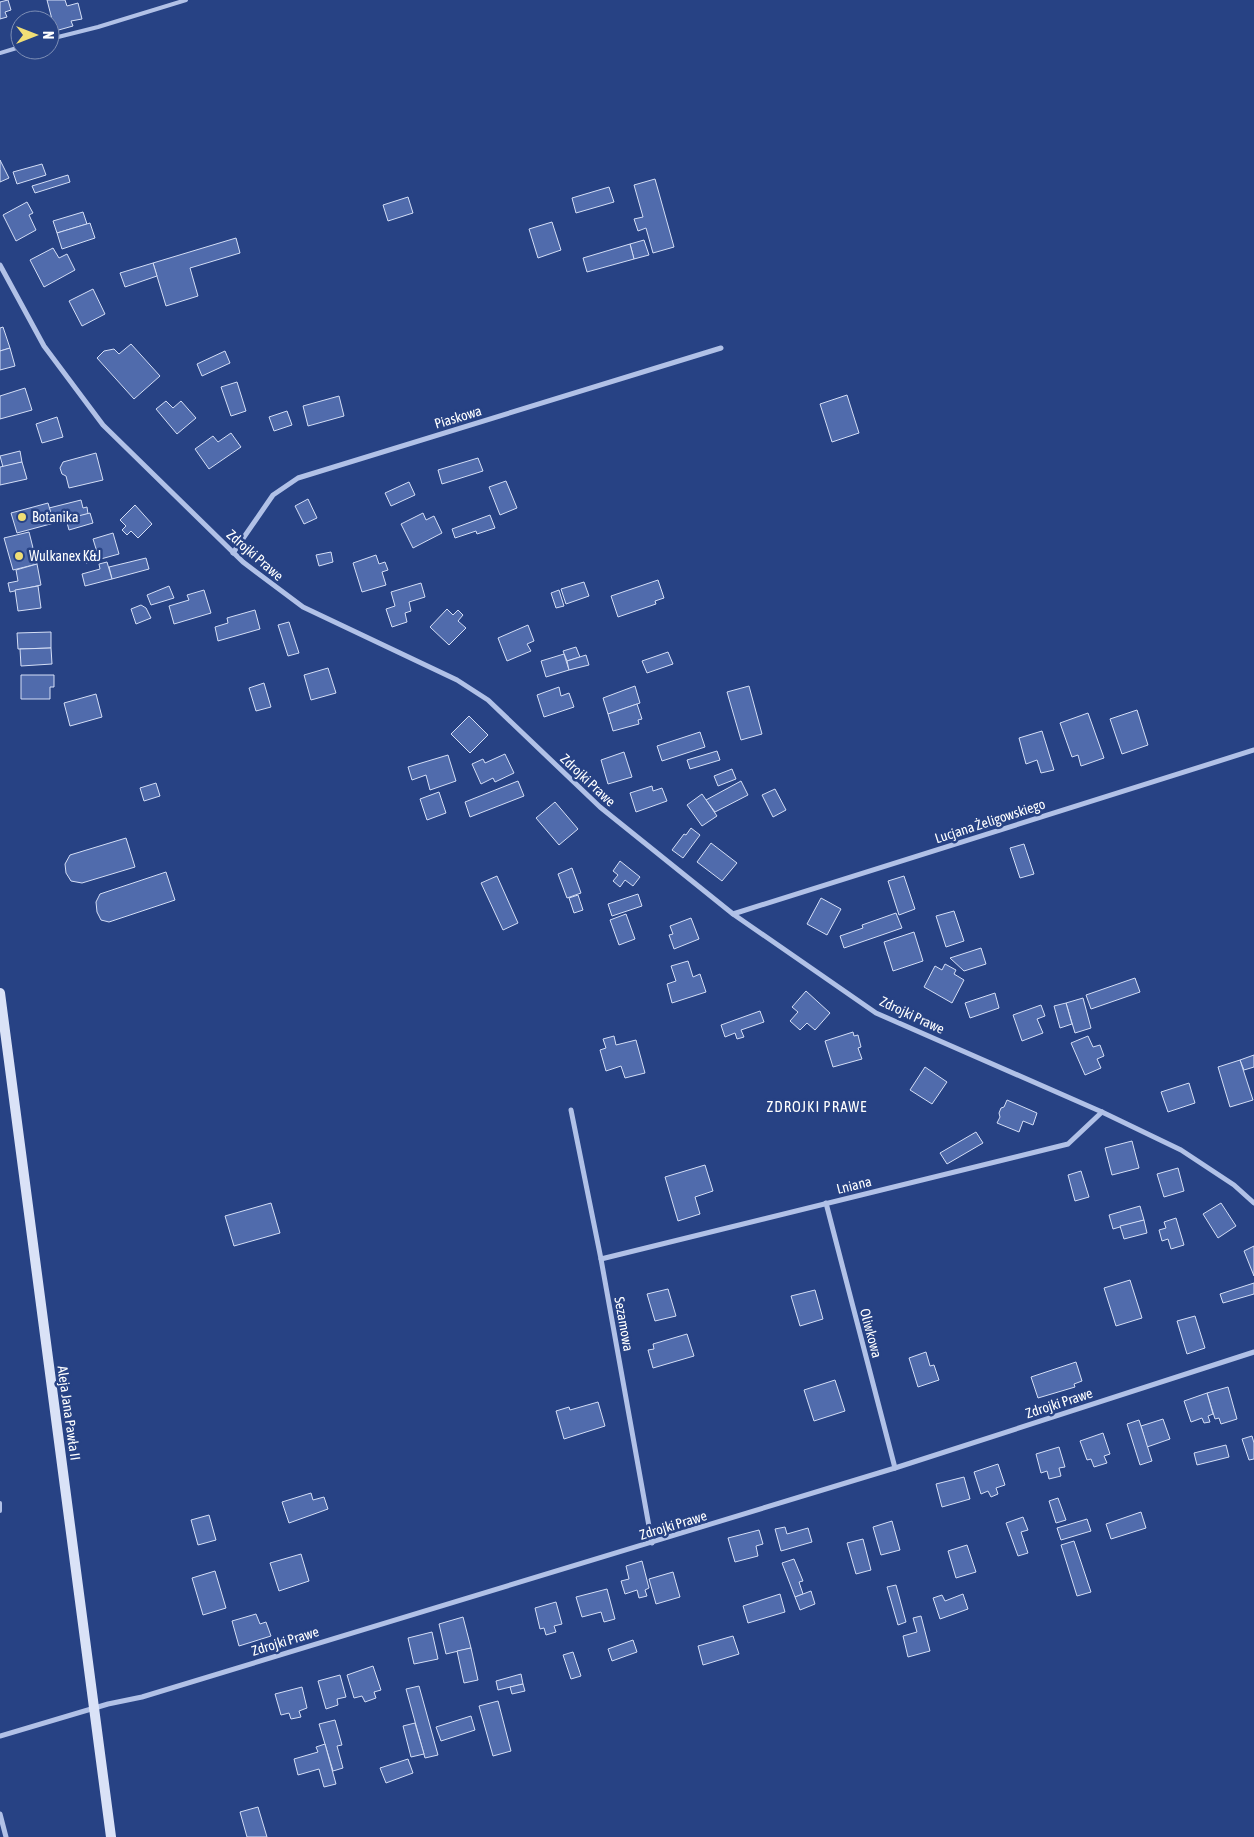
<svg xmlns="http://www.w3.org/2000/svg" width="1254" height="1837" font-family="'Asap Condensed',sans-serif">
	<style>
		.building { fill: #506bac; stroke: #d4def6 }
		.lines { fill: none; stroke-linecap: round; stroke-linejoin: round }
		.lane { stroke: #b1c1e7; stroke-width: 4 }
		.street { stroke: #b1c1e7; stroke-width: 5 }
		.secondary { stroke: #dae2f7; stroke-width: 10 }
		.poi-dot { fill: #f0de76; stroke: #274284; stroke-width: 2 }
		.labels { text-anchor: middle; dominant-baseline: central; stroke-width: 5; stroke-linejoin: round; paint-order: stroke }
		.street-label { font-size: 14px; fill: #fff; stroke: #274284 }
		.poi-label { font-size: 14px; fill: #fff; stroke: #274284; text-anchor: start }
		.neighbourhood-label { font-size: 15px; letter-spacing: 1px; fill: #fff; stroke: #274284 }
	</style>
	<rect width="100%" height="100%" fill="#274284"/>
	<g class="building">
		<polygon points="8,0 11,10 5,12 7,17 0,19 0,2"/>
		<polygon points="47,0 65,0 67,6 78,3 82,19 71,21 73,26 55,31"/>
		<polygon points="0,160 9,178 0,182"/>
		<polygon points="42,164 46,175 17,184 13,172"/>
		<polygon points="68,175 70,182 35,193 32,186"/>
		<polygon points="655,179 674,247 653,253 646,228 638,231 634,219 643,217 634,185"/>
		<polygon points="609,187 614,202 576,213 572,198"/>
		<polygon points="408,197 413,213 388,221 383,205"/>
		<polygon points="27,202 33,213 29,215 36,230 16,241 3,215"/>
		<polygon points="83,212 87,224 57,233 53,221"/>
		<polygon points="552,222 561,250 538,258 529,229"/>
		<polygon points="90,223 95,238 62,249 57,233"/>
		<polygon points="236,238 240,253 190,268 198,296 166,306 153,263"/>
		<polygon points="644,240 649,255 634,259 630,244"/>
		<polygon points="630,244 634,259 587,272 583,258"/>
		<polygon points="53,248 59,258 67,254 75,270 44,287 30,260"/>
		<polygon points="153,263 157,276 125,287 120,273"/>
		<polygon points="93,289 105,314 82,326 69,301"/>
		<polygon points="3,327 10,348 0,351 0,328"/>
		<polygon points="131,344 160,376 134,399 97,358 104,351 114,349 119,354"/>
		<polygon points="10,348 15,366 0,370 0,351"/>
		<polygon points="225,351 230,363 202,376 197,364"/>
		<polygon points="237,382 246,411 231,416 221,387"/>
		<polygon points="25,388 32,410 0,419 0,396"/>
		<polygon points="847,395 859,433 832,442 820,404"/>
		<polygon points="339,396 344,416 308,426 303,406"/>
		<polygon points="166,401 173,408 181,401 196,418 177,434 156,409"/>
		<polygon points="287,411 292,425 274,431 269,417"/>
		<polygon points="57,417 63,437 42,443 36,424"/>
		<polygon points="231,433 241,447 209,469 195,449 213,436 218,442"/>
		<polygon points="20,451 22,462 3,467 0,456"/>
		<polygon points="96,453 103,480 69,488 66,476 62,474 60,468 63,462"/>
		<polygon points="478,458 483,471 442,484 438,470"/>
		<polygon points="22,462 27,479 0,485 0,467"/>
		<polygon points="506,481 517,508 500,515 489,487"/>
		<polygon points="409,482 415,495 391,506 385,493"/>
		<polygon points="308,499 317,518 304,524 295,506"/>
		<polygon points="81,500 83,508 87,507 88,514 54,523 49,508"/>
		<polygon points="48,503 54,523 17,533 11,513"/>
		<polygon points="135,505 152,524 138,538 131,531 127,535 122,530 126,526 120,520"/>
		<polygon points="90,513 93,523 69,530 66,519"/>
		<polygon points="423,513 426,520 434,516 442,533 413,548 401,524"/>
		<polygon points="490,515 495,528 477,534 476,531 455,538 452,529"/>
		<polygon points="29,532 37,564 13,570 4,538"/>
		<polygon points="113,533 119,554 86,563 84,555 97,552 93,539"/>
		<polygon points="331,552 333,562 319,566 316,555"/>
		<polygon points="376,555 379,564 385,562 388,570 382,572 386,585 362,592 353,563"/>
		<polygon points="146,558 149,569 112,579 109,567"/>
		<polygon points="107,562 112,579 85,586 82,574 100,569 99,564"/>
		<polygon points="37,564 41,585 10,592 8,583 18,581 16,570"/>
		<polygon points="658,580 664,598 655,601 656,604 618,617 611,596"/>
		<polygon points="584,582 589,596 566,604 561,589"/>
		<polygon points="421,583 425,597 409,602 411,611 405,613 407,622 392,627 386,609 395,606 391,592"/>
		<polygon points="38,586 41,608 18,611 15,590"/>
		<polygon points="169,586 174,598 151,605 147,595"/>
		<polygon points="204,590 211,613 174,624 169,606 189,600 187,595"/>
		<polygon points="559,590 564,606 556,608 551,593"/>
		<polygon points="141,605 146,608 151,618 136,624 131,609"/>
		<polygon points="447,609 453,615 458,610 463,615 458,621 466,628 449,645 430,627"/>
		<polygon points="255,610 260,629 218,641 215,627 228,623 227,618"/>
		<polygon points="289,622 299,653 288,656 278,625"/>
		<polygon points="528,625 534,641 527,644 531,651 507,661 498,638"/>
		<polygon points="51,632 51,648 18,649 17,633"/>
		<polygon points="576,647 580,657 567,661 563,651"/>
		<polygon points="51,648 52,664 21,666 20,649"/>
		<polygon points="668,652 673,664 647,673 642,661"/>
		<polygon points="564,654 569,670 546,677 541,661"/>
		<polygon points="586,655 589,665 569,670 567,661"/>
		<polygon points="328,668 336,693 311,700 304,675"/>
		<polygon points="21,675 54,675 54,687 50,687 50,699 21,699"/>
		<polygon points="264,683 271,707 256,711 249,688"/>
		<polygon points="635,686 640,703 608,714 603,698"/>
		<polygon points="749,686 762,734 741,740 727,692"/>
		<polygon points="559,687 561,696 569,693 574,707 544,717 537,695"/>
		<polygon points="96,694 102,717 70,726 64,703"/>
		<polygon points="637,704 642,719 638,720 639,724 613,731 608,714"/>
		<polygon points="1137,710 1148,745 1122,754 1110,719"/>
		<polygon points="1088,713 1104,758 1081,766 1078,755 1072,757 1060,723"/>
		<polygon points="469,716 488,735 470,753 451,734"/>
		<polygon points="1042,731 1054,770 1041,773 1037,760 1026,764 1019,738"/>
		<polygon points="700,732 705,747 662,761 657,746"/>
		<polygon points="717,751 720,760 690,769 687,760"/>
		<polygon points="624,752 632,777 608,784 601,760"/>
		<polygon points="505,754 514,773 495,782 493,778 481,784 472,764 483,759 485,763"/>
		<polygon points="448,755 456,781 430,790 426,775 412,780 408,767"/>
		<polygon points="732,769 736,779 718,786 714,776"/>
		<polygon points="518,781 524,796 470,817 465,802"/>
		<polygon points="741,781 748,795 715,812 706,800"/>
		<polygon points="156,783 160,796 144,801 140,788"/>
		<polygon points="652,786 653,791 662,788 667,801 636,812 630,793"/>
		<polygon points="775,789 786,810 773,817 762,795"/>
		<polygon points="439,792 446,813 427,820 420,799"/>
		<polygon points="702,794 717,816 702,826 687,805"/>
		<polygon points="555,802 578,829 559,845 536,818"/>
		<polygon points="691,828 700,835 683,858 672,850 684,834 686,835"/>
		<polygon points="126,838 135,867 82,883 71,881 66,873 65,864 70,855"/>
		<polygon points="711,843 737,863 722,881 697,862"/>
		<polygon points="1024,844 1034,874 1020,878 1010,848"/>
		<polygon points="620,861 640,877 633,886 625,880 620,887 613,881 618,875 613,871"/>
		<polygon points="572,868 581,893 567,898 558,874"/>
		<polygon points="166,872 175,900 109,922 101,920 97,912 96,902 100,894"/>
		<polygon points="497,876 518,923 503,930 481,883"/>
		<polygon points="904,876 915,909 899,915 888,881"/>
		<polygon points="638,894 642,906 612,916 608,904"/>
		<polygon points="578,895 583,910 574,913 569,898"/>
		<polygon points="821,898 841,909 827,935 807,924"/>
		<polygon points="954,911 964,941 946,947 936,916"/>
		<polygon points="896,913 902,928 844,948 840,936 863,928 862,925"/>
		<polygon points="626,914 635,939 619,945 610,920"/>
		<polygon points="691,918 699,939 674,949 669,935 673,934 670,926"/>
		<polygon points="914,932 923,961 893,971 884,942"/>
		<polygon points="981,948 986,964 964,971 950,958"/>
		<polygon points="688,961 693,977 700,974 706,992 672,1003 667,984 676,981 671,966"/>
		<polygon points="945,964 956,970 954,974 964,980 952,1003 924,987 935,966 942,970"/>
		<polygon points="1135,978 1140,992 1091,1009 1086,995"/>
		<polygon points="806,991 830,1013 815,1030 807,1023 800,1030 790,1021 798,1012 792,1007"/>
		<polygon points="995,993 999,1008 970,1018 965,1003"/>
		<polygon points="1083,998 1091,1028 1075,1033 1066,1003"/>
		<polygon points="1066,1003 1072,1024 1060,1028 1054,1006"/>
		<polygon points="1041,1005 1045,1016 1037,1019 1043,1033 1022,1041 1013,1015"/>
		<polygon points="760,1011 764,1022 741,1030 744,1037 737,1039 735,1033 725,1037 721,1025"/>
		<polygon points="853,1032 854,1036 858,1035 861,1047 858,1048 862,1059 833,1067 825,1041"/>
		<polygon points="614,1036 616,1045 636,1040 645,1073 625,1078 621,1066 606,1071 600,1050 606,1048 603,1039"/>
		<polygon points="1088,1036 1093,1047 1100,1045 1104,1056 1097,1059 1101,1068 1085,1075 1071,1043"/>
		<polygon points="1254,1055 1254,1067 1244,1070 1240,1060"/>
		<polygon points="1240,1060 1253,1100 1230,1107 1218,1067"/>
		<polygon points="925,1067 947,1082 932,1104 910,1090"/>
		<polygon points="1189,1083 1195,1103 1168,1112 1161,1092"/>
		<polygon points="1007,1100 1037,1113 1033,1125 1023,1121 1019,1132 997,1123 1000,1117 999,1113 1001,1108 1004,1107"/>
		<polygon points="976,1132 983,1143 947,1164 940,1153"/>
		<polygon points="1132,1141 1139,1168 1112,1175 1105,1148"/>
		<polygon points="705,1165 713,1191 695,1197 700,1214 678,1221 665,1177"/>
		<polygon points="1178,1168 1184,1191 1164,1197 1157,1174"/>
		<polygon points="1081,1171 1089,1197 1075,1201 1068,1175"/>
		<polygon points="271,1203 280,1233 234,1246 225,1216"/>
		<polygon points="1221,1203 1236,1226 1218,1238 1203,1214"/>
		<polygon points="1140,1206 1144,1220 1113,1229 1109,1215"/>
		<polygon points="1176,1218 1184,1245 1171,1249 1168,1239 1162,1241 1159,1230 1166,1228 1164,1222"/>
		<polygon points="1144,1220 1147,1233 1124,1239 1120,1226"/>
		<polygon points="1254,1246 1254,1276 1244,1251"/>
		<polygon points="1130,1280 1142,1318 1116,1326 1104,1288"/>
		<polygon points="1254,1283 1254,1294 1223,1303 1220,1294"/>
		<polygon points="668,1289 676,1316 655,1321 647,1294"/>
		<polygon points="815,1290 823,1319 800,1326 791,1296"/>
		<polygon points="1195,1316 1205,1348 1187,1354 1177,1321"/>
		<polygon points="687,1334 694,1356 653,1368 648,1350 654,1349 653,1344"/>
		<polygon points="926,1352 930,1366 934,1365 939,1380 918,1387 909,1358"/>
		<polygon points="1076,1362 1082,1381 1074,1384 1075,1387 1038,1398 1031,1377"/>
		<polygon points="835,1380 845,1411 814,1421 804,1390"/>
		<polygon points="1228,1387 1237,1419 1221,1424 1219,1418 1215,1419 1207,1393"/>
		<polygon points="1207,1393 1213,1414 1208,1416 1210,1422 1204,1423 1202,1418 1191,1422 1184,1401"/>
		<polygon points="598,1402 605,1426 564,1439 556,1411 569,1407 570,1410"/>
		<polygon points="1163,1419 1170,1439 1147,1447 1141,1426"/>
		<polygon points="1139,1420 1152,1461 1140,1465 1127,1424"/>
		<polygon points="1103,1433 1110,1454 1104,1456 1107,1463 1094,1467 1091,1459 1087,1460 1080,1441"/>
		<polygon points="1252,1436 1254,1443 1254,1459 1249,1460 1242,1439"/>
		<polygon points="1226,1445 1229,1457 1197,1465 1194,1453"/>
		<polygon points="1059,1447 1065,1467 1059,1468 1061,1476 1049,1479 1047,1471 1041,1473 1036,1454"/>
		<polygon points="998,1464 1005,1485 996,1488 998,1494 991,1497 988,1491 981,1494 974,1472"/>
		<polygon points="964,1477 970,1499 942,1507 936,1484"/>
		<polygon points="311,1493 313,1500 324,1497 328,1509 289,1523 282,1502"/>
		<polygon points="1058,1498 1066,1520 1056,1523 1049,1501"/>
		<polygon points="1141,1512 1146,1528 1111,1539 1106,1524"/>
		<polygon points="209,1515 216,1540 198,1545 191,1520"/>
		<polygon points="1023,1517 1028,1530 1021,1532 1028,1553 1018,1556 1006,1523"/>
		<polygon points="1087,1519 1091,1531 1061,1540 1057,1528"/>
		<polygon points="892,1521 900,1550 881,1555 873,1527"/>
		<polygon points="785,1527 787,1534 808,1528 812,1542 781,1551 775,1529"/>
		<polygon points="759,1530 763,1544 756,1546 758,1556 735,1562 728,1538"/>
		<polygon points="863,1539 871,1570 856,1574 847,1543"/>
		<polygon points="1074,1541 1091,1592 1077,1596 1061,1545"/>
		<polygon points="967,1545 976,1572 956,1578 948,1551"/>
		<polygon points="301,1554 309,1581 279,1591 270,1563"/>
		<polygon points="794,1559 803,1581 799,1582 803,1594 795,1597 782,1563"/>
		<polygon points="642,1561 649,1588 645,1590 647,1596 639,1598 637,1590 625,1594 621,1581 629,1579 626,1566"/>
		<polygon points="215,1571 226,1608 203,1615 192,1578"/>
		<polygon points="673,1572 680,1597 656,1604 649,1579"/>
		<polygon points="896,1585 906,1622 898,1625 887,1587"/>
		<polygon points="607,1589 615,1619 604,1622 601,1612 582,1617 576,1597"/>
		<polygon points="811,1591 815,1604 800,1610 795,1597"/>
		<polygon points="780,1594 785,1612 748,1623 743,1606"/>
		<polygon points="963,1594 968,1609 940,1619 933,1598 942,1595 945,1601"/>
		<polygon points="556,1602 562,1624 554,1626 556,1632 546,1635 544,1628 540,1629 535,1608"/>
		<polygon points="256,1614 260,1624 266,1622 271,1636 239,1646 232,1621"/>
		<polygon points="921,1616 930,1651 908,1657 903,1636 917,1632 913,1618"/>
		<polygon points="463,1617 471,1648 446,1654 439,1624"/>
		<polygon points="432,1632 438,1659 414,1664 408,1638"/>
		<polygon points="733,1636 739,1654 703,1665 698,1646"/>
		<polygon points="633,1640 637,1652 612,1661 608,1649"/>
		<polygon points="471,1648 478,1680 464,1683 457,1651"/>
		<polygon points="573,1652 581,1676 571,1679 563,1655"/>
		<polygon points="373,1666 381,1690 374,1692 376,1698 365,1702 362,1696 354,1698 347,1675"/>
		<polygon points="521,1674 523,1684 498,1690 496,1681"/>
		<polygon points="340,1675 346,1697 337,1699 338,1705 326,1709 318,1681"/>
		<polygon points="523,1684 525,1691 512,1694 510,1687"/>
		<polygon points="419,1686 438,1755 425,1758 406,1689"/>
		<polygon points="302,1687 307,1708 299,1711 301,1717 291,1719 289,1713 281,1715 275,1694"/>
		<polygon points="498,1701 511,1751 493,1756 479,1706"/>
		<polygon points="471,1716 475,1730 441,1741 436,1727"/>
		<polygon points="335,1720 342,1745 337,1746 343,1768 333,1771 319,1724"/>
		<polygon points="415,1723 424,1754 411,1757 403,1726"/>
		<polygon points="325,1744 336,1784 324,1787 319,1769 298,1775 294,1759 318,1752 316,1747"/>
		<polygon points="408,1759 413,1773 386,1783 380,1768"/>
		<polygon points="258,1807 267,1837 247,1837 240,1812"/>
	</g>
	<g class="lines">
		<g class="lane">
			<polyline points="50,39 98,27 186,0"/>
			<polyline points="0,53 20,47"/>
			<polyline points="0,1503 0,1511"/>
		</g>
		<g class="street">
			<polyline points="0,265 44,346 103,425 243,562 303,607 457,680 488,700 600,807 733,914 876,1013 1102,1112 1181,1150 1234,1185 1254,1203"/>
			<polyline points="233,553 273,495 298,478 721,348"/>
			<polyline points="733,914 1254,750"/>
			<polyline points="571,1110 601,1259 652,1543"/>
			<polyline points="826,1203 895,1468"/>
			<polyline points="601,1259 1068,1144 1102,1112"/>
			<polyline points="0,1736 108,1704 142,1697 895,1468 1254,1352"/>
			<polyline points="0,1814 6,1837"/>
		</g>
		<polyline class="secondary" points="0,993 111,1837"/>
	</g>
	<g class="poi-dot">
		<circle cx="22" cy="517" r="5"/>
		<circle cx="19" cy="556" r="5"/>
	</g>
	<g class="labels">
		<g class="street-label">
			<text transform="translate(458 417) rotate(-17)">Piaskowa</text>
			<text transform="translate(255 555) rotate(41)">Zdrojki Prawe</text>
			<text transform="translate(588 780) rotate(43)">Zdrojki Prawe</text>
			<text transform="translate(990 821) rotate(-18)">Lucjana Żeligowskiego</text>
			<text transform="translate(912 1015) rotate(25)">Zdrojki Prawe</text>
			<text transform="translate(854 1185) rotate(-14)">Lniana</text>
			<text transform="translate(624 1324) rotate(80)">Sezamowa</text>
			<text transform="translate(871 1333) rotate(75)">Oliwkowa</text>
			<text transform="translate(1059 1403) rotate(-18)">Zdrojki Prawe</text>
			<text transform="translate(69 1413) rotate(82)">Aleja Jana Pawła II</text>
			<text transform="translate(673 1525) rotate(-17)">Zdrojki Prawe</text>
			<text transform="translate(285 1641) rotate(-17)">Zdrojki Prawe</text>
		</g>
		<g class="poi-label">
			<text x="32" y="517">Botanika</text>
			<text x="29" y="556">Wulkanex K&amp;J</text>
		</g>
		<g class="neighbourhood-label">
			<text x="817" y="1106">ZDROJKI PRAWE</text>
		</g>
	</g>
	<g transform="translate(35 35) rotate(90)"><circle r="24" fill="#274284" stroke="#7d8eb5"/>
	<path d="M0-4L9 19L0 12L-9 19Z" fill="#f0de76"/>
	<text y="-8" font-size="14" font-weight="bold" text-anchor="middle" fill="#ffffff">N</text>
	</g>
</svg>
